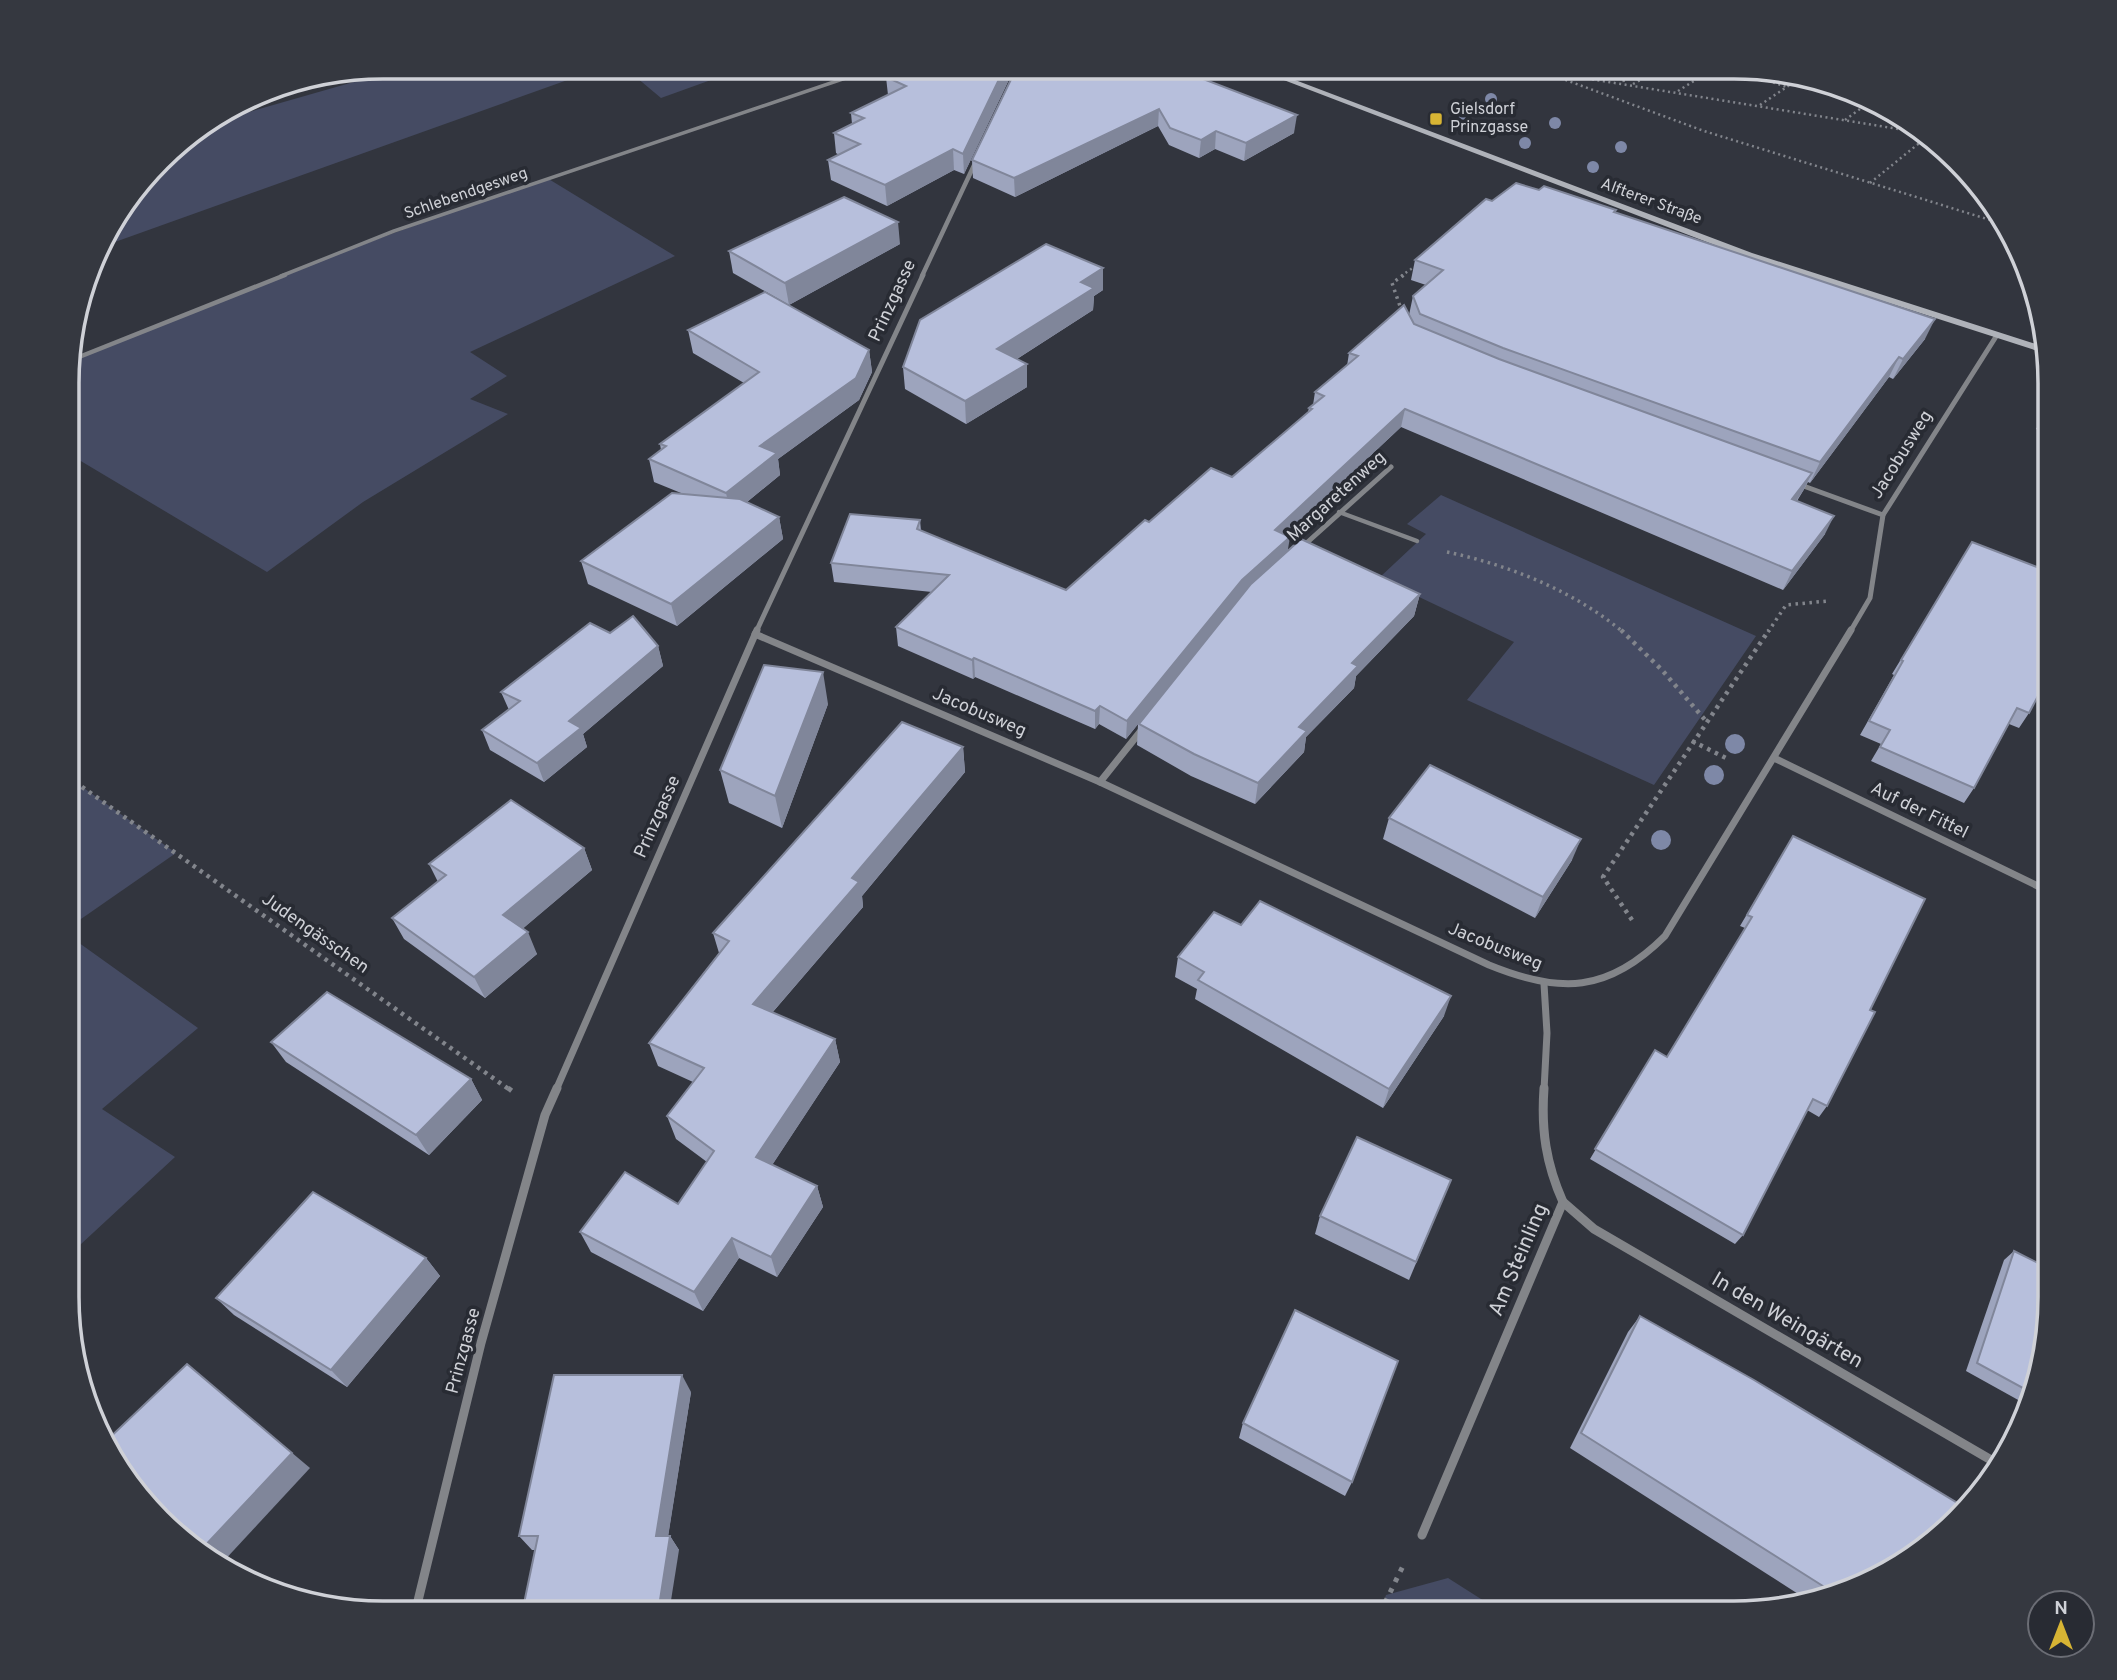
<svg xmlns="http://www.w3.org/2000/svg" width="2117" height="1680" font-family="Overpass,sans-serif">
	<style>
		.green { fill: #454b63 }
		.lines { fill: none; stroke-linecap: round; stroke-linejoin: round }
		.path-far3 { stroke: #82858c; stroke-width: 2.5; stroke-dasharray: 2 3.5; stroke-linecap: butt }
		.path-far2 { stroke: #82858c; stroke-width: 3.5; stroke-dasharray: 2.5 4.5; stroke-linecap: butt }
		.path-far1 { stroke: #82858c; stroke-width: 4.5; stroke-dasharray: 3.5 5; stroke-linecap: butt }
		.path { stroke: #82858c; stroke-width: 5; stroke-dasharray: 4.5 7; stroke-linecap: butt }
		.lane-far1 { stroke: #838589; stroke-width: 3.5 }
		.lane { stroke: #838589; stroke-width: 4.5 }
		.street-far3 { stroke: #838589; stroke-width: 4.5 }
		.street-far2 { stroke: #838589; stroke-width: 5 }
		.street-far1 { stroke: #838589; stroke-width: 7 }
		.street { stroke: #838589; stroke-width: 9 }
		.secondary { fill: #afb2b9; fill-rule: evenodd }
		.tree { fill: #7e88a7 }
		.wall { fill: #9da4bd }
		.shaded-wall { fill: #80869a }
		.building { fill: #b7bfdc; stroke: #80869a; stroke-width: 2 }
		.poi-dot { fill: #d7b434; stroke: #282b33; stroke-width: 2.5 }
		.labels { text-anchor: middle; dominant-baseline: central; stroke-width: 7; stroke-linejoin: round; paint-order: stroke }
		.far-poi-label { font-size: 16px; fill: #cfd1d7; stroke: #282b33; text-anchor: start }
		.far-street-label { font-size: 16px; fill: #cfd1d7; stroke: #282b33 }
		.street-label { font-size: 18px; fill: #cfd1d7; stroke: #282b33 }
		.near-street-label { font-size: 21px; fill: #cfd1d7; stroke: #282b33 }
		.rim { fill: none; stroke: #cfd1d7; stroke-width: 3.5 }
	</style>
	<rect width="100%" height="100%" fill="#32353e"/>
	<g class="green">
		<polygon points="406,67 604,67 101,247 109,225 175,145 214,122"/>
		<polygon points="624,67 747,67 661,98"/>
		<path d="M547,178L675,256L470,352L507,376L470,399L508,414L363,502L267,572L69,454V361C227,295 386,234 547,178Z"/>
		<polygon points="1441,495 1756,636 1654,785 1467,700 1514,642 1379,578 1426,534 1407,524"/>
		<polygon points="68,777 176,853 68,928"/>
		<polygon points="68,935 198,1028 102,1109 175,1157 67,1257"/>
		<polygon points="1448,1578 1503,1613 1380,1613 1386,1595"/>
	</g>
	<g class="lines">
		<g class="path-far3">
			<polyline points="1516,67 1923,133"/>
			<polyline points="1564,67 1570,75"/>
			<polyline points="1614,67 1623,77 1624,83"/>
			<polyline points="1726,67 1787,87"/>
			<polyline points="1555,76 1704,131 2003,224"/>
			<polyline points="1633,84 1652,74 1658,67"/>
			<polyline points="1678,91 1716,67"/>
			<polyline points="1760,105 1800,78"/>
			<polyline points="1845,120 1871,101"/>
			<polyline points="1870,183 1928,136"/>
			<polyline points="1401,276 1417,265"/>
		</g>
		<g class="path-far2">
			<polyline points="1402,312 1392,283 1404,275"/>
			<path d="M1447,552C1509,565 1574,591 1623,632"/>
			<polyline points="1768,632 1786,605 1828,601"/>
		</g>
		<g class="path-far1">
			<polyline points="1621,630 1662,670 1706,721"/>
			<polyline points="1692,741 1730,760"/>
			<polyline points="68,777 510,1090"/>
			<polyline points="1632,920 1603,877 1769,630"/>
		</g>
		<g class="path">
			<polyline points="508,1088 516,1094"/>
			<polyline points="1380,1613 1403,1566"/>
		</g>
		<polyline class="lane-far1" points="281,276 394,231 878,67"/>
		<g class="lane">
			<polyline points="69,361 285,275"/>
			<polyline points="1339,512 1417,541"/>
		</g>
		<polyline class="street-far3" points="922,276 977,159"/>
		<g class="street-far2">
			<polyline points="1798,484 1883,515"/>
			<polyline points="1301,548 1391,467"/>
			<polyline points="756,632 923,275"/>
			<polyline points="1850,632 1870,598 1883,515 1997,335"/>
		</g>
		<g class="street-far1">
			<path d="M755,634L1100,782L1489,965C1560,994 1608,993 1665,936L1851,630"/>
			<polyline points="1774,758 2050,892"/>
			<polyline points="1100,782 1144,727"/>
			<polyline points="556,1090 757,630"/>
			<polyline points="1544,1090 1547,1033 1544,984"/>
		</g>
		<g class="street">
			<polyline points="1563,1202 1594,1229 1998,1464"/>
			<path d="M1422,1535L1563,1202C1546,1164 1541,1130 1544,1088"/>
			<polyline points="415,1613 481,1343 545,1115 557,1088"/>
		</g>
		<polygon class="secondary" points="1250,67 1261,67 1752,253 2042,346 2044,353 1746,257"/>
	</g>
	<g class="tree">
		<circle cx="1491" cy="99" r="6"/>
		<circle cx="1460" cy="116" r="6"/>
		<circle cx="1555" cy="123" r="6"/>
		<circle cx="1525" cy="143" r="6"/>
		<circle cx="1621" cy="147" r="6"/>
		<circle cx="1593" cy="167" r="6"/>
		<circle cx="1735" cy="744" r="10"/>
		<circle cx="1714" cy="775" r="10"/>
		<circle cx="1661" cy="840" r="10"/>
	</g>
	<g class="wall">
		<polygon points="1015,67 964,174 954,170 887,206 831,180 828,160 839,155 836,153 834,133 852,124 851,113 888,95 886,77"/>
		<polygon points="1075,72 1294,133 1244,161 1215,149 1199,158 1169,145 1158,126 1015,197 973,178 972,160"/>
		<polygon points="1539,190 1616,210 1615,213 1925,339 1893,379 1889,377 1810,483 1808,482 1803,491 1797,501 1825,534 1783,590 1401,427 1286,535 1288,550 1420,594 1414,616 1356,676 1354,688 1306,737 1304,752 1255,804 1191,776 1137,745 1138,724 1126,739 1099,724 1095,729 975,677 973,679 898,646 896,627 932,592 834,582 831,563 920,520 921,531 1066,590 1149,522 1232,477 1308,412 1309,408 1313,405 1315,392 1347,366 1349,353 1409,315 1413,296 1426,285 1411,280 1415,260 1492,201"/>
		<polygon points="900,244 789,305 733,273 729,251"/>
		<polygon points="1103,268 1103,290 1094,296 1093,310 1017,359 1027,364 1027,387 966,424 905,389 903,367"/>
		<polygon points="688,330 869,350 872,372 859,400 778,459 780,475 747,502 779,517 783,539 677,626 588,584 581,561 681,493 654,482 649,459 661,450 660,444 744,383 693,353"/>
		<polygon points="2050,405 2050,434 2036,429"/>
		<polygon points="1972,542 2029,713 2019,728 2009,724 1974,788 1964,803 1871,761 1881,744 1860,735 1894,675 1892,674"/>
		<polygon points="610,633 658,646 663,666 583,734 587,747 544,782 490,750 482,730 509,710 501,692"/>
		<polygon points="828,704 782,828 729,803 720,770"/>
		<polygon points="963,747 965,772 862,896 863,907 772,1013 835,1039 840,1062 772,1165 817,1186 823,1207 777,1277 739,1258 703,1311 591,1252 580,1232 678,1204 707,1162 676,1139 667,1116 693,1082 658,1066 649,1043 719,953 713,933"/>
		<polygon points="1389,818 1572,860 1535,918 1383,839"/>
		<polygon points="1793,836 1870,1010 1827,1106 1819,1117 1807,1110 1743,1235 1735,1244 1590,1159 1655,1050 1667,1057 1745,928 1740,926"/>
		<polygon points="584,848 592,870 522,929 537,954 485,998 404,939 392,918 438,882 429,864"/>
		<polygon points="1178,957 1444,1016 1383,1108 1195,999 1197,989 1175,977"/>
		<polygon points="2050,1029 2050,1063 2040,1059"/>
		<polygon points="271,1042 471,1079 482,1100 429,1155 286,1062"/>
		<polygon points="1451,1180 1409,1280 1315,1234 1320,1216"/>
		<polygon points="2014,1251 2050,1318 2029,1406 1966,1371 2004,1260"/>
		<polygon points="426,1258 440,1276 347,1387 234,1315 216,1298"/>
		<polygon points="1640,1316 1855,1589 1806,1599 1570,1448 1628,1332"/>
		<polygon points="691,1392 668,1536 670,1536 679,1550 532,1550 519,1536"/>
		<polygon points="1243,1423 1352,1482 1345,1496 1239,1438"/>
	</g>
	<g class="shaded-wall">
		<polygon points="1005,67 1015,67 964,174 963,154"/>
		<polygon points="1159,109 1158,126 1015,197 1014,178"/>
		<polygon points="1297,115 1294,133 1244,161 1246,143"/>
		<polygon points="1216,131 1215,149 1199,158 1201,140"/>
		<polygon points="953,149 954,170 887,206 885,185"/>
		<polygon points="898,222 900,244 789,305 785,283"/>
		<polygon points="1103,268 1103,290 1094,296 1093,310 998,371 997,349 1081,282"/>
		<polygon points="1935,319 1925,339 1893,379 1903,359"/>
		<polygon points="869,350 872,372 859,400 778,459 780,475 731,515 726,493 760,446"/>
		<polygon points="1899,357 1889,377 1810,483 1820,462"/>
		<polygon points="1027,364 1027,387 966,424 965,401"/>
		<polygon points="1405,409 1401,427 1272,548 1275,530"/>
		<polygon points="1812,473 1803,491 1784,518 1792,499"/>
		<polygon points="1834,516 1825,534 1783,590 1792,571"/>
		<polygon points="779,517 783,539 677,626 671,604"/>
		<polygon points="1290,537 1287,555 1240,599 1126,739 1127,721 1242,580"/>
		<polygon points="1420,594 1414,616 1356,676 1354,688 1306,737 1304,752 1255,804 1258,783 1299,727 1352,663"/>
		<polygon points="658,646 663,666 583,734 587,747 544,782 537,763 569,721"/>
		<polygon points="974,658 975,677 973,679 972,660"/>
		<polygon points="823,672 828,704 782,828 775,796"/>
		<polygon points="1100,706 1099,724 1095,729 1095,711"/>
		<polygon points="963,747 965,772 862,896 863,907 759,1028 753,1004 852,878"/>
		<polygon points="1581,839 1572,860 1535,918 1543,897"/>
		<polygon points="584,848 592,870 513,937 503,915"/>
		<polygon points="528,932 537,954 485,998 474,977"/>
		<polygon points="1451,996 1444,1016 1383,1108 1389,1089"/>
		<polygon points="835,1039 840,1062 763,1179 756,1157"/>
		<polygon points="471,1079 482,1100 429,1155 416,1135"/>
		<polygon points="817,1186 823,1207 777,1277 771,1257"/>
		<polygon points="732,1238 739,1258 703,1311 694,1292"/>
		<polygon points="426,1258 440,1276 347,1387 331,1370"/>
		<polygon points="187,1364 310,1468 221,1564 200,1551"/>
		<polygon points="682,1375 691,1392 666,1550 656,1536"/>
		<polygon points="670,1536 679,1550 669,1613 658,1613"/>
	</g>
	<g class="building">
		<polygon points="911,67 1005,67 963,154 953,149 885,185 828,160 860,144 834,133 864,118 851,113 906,86 886,77"/>
		<polygon points="1017,67 1062,67 1075,72 1086,67 1172,67 1297,115 1246,143 1216,131 1201,140 1170,128 1159,109 1014,178 972,160"/>
		<polygon points="1516,183 1539,190 1544,186 1616,210 1614,212 1935,319 1903,359 1899,357 1820,462 1503,348 1420,314 1413,296 1443,270 1415,260 1486,199 1492,201"/>
		<polygon points="844,197 898,222 785,283 729,251"/>
		<polygon points="1046,244 1103,268 1081,282 1094,288 997,349 1027,364 965,401 903,367 920,320"/>
		<polygon points="765,292 869,350 856,378 760,446 777,453 726,493 649,459 666,446 660,444 759,372 688,330"/>
		<polygon points="1404,305 1414,324 1499,359 1812,473 1792,499 1834,516 1792,571 1405,409 1275,530 1290,537 1242,580 1127,721 1100,706 1095,711 974,658 972,660 896,627 949,575 831,563 850,514 920,520 917,529 1066,590 1145,520 1149,522 1211,468 1232,477 1312,409 1309,408 1324,396 1315,392 1358,356 1349,353"/>
		<polygon points="672,493 740,499 779,517 671,604 581,561"/>
		<polygon points="1301,539 1420,594 1352,663 1358,666 1299,727 1307,731 1258,783 1194,754 1139,724 1251,584"/>
		<polygon points="1972,542 2050,572 2050,673 2029,713 2017,708 1974,788 1880,747 1890,730 1869,721 1903,661 1901,660"/>
		<polygon points="633,616 658,646 569,721 581,728 537,763 482,730 520,701 501,692 590,623 610,633"/>
		<polygon points="764,665 823,672 775,796 720,770"/>
		<polygon points="902,722 963,747 852,878 859,882 753,1004 835,1039 756,1157 817,1186 771,1257 732,1238 694,1292 580,1232 625,1172 678,1204 714,1151 667,1116 704,1068 649,1043 729,941 713,933"/>
		<polygon points="1430,765 1581,839 1543,897 1389,818"/>
		<polygon points="511,800 584,848 503,915 528,932 474,977 392,918 446,875 429,864"/>
		<polygon points="1793,836 1925,899 1870,1010 1875,1012 1827,1106 1813,1099 1743,1235 1595,1149 1655,1050 1667,1057 1752,917 1747,915"/>
		<polygon points="1260,901 1451,996 1389,1089 1198,980 1204,972 1178,957 1214,912 1241,925"/>
		<polygon points="327,992 471,1079 416,1135 271,1042"/>
		<polygon points="1357,1137 1451,1180 1416,1262 1320,1216"/>
		<polygon points="313,1192 426,1258 331,1370 216,1298"/>
		<polygon points="2014,1251 2050,1269 2050,1318 2032,1393 1977,1363"/>
		<polygon points="1295,1310 1398,1361 1352,1482 1243,1423"/>
		<polygon points="1640,1316 1754,1380 1964,1507 1962,1513 1855,1589 1834,1593 1581,1433"/>
		<polygon points="187,1364 292,1453 200,1551 174,1535 104,1443"/>
		<polygon points="554,1375 682,1375 656,1536 670,1536 658,1613 522,1613 538,1536 519,1536"/>
	</g>
	<rect class="poi-dot" x="1429" y="112" width="14" height="14" rx="3.5"/>
	<g class="labels">
		<g class="far-poi-label">
			<text x="1450" y="110">Gielsdorf<tspan x="1450" dy="18">Prinzgasse</tspan></text>
		</g>
		<g class="far-street-label">
			<text transform="translate(466 194) rotate(-19)">Schlebendgesweg</text>
			<text transform="translate(1651 202) rotate(20)">Alfterer Straße</text>
		</g>
		<g class="street-label">
			<text transform="translate(893 301) rotate(-65)">Prinzgasse</text>
			<text transform="translate(1902 455) rotate(-58)">Jacobusweg</text>
			<text transform="translate(1337 497) rotate(-42)">Margaretenweg</text>
			<text transform="translate(979 713) rotate(23)">Jacobusweg</text>
			<text transform="translate(1919 811) rotate(26)">Auf der Fittel</text>
			<text transform="translate(658 817) rotate(-66)">Prinzgasse</text>
			<text transform="translate(315 934) rotate(35)">Judengässchen</text>
			<text transform="translate(1495 947) rotate(22)">Jacobusweg</text>
			<text transform="translate(464 1351) rotate(-75)">Prinzgasse</text>
		</g>
		<g class="near-street-label">
			<text transform="translate(1519 1260) rotate(-67)">Am Steinling</text>
			<text transform="translate(1787 1321) rotate(30)">In den Weingärten</text>
		</g>
	</g>
	<path d="M0 0H2117V1680H0ZM383 79H1734A304 304 0 0 1 2038 383V1297A304 304 0 0 1 1734 1601H383A304 304 0 0 1 79 1297V383A304 304 0 0 1 383 79Z" fill="#353840" fill-rule="evenodd"/>
	<path class="rim" d="M383 79H1734A304 304 0 0 1 2038 383V1297A304 304 0 0 1 1734 1601H383A304 304 0 0 1 79 1297V383A304 304 0 0 1 383 79Z"/>
	<g transform="translate(2061 1624)"><circle r="33" fill="#282b33" stroke="#6b6d75" stroke-width="2"/>
	<path d="M0-5L12 26L0 18L-12 26Z" fill="#d7b434"/>
	<text y="-10" font-size="19" font-weight="bold" text-anchor="middle" fill="#cfd1d7">N</text>
	</g>
</svg>
